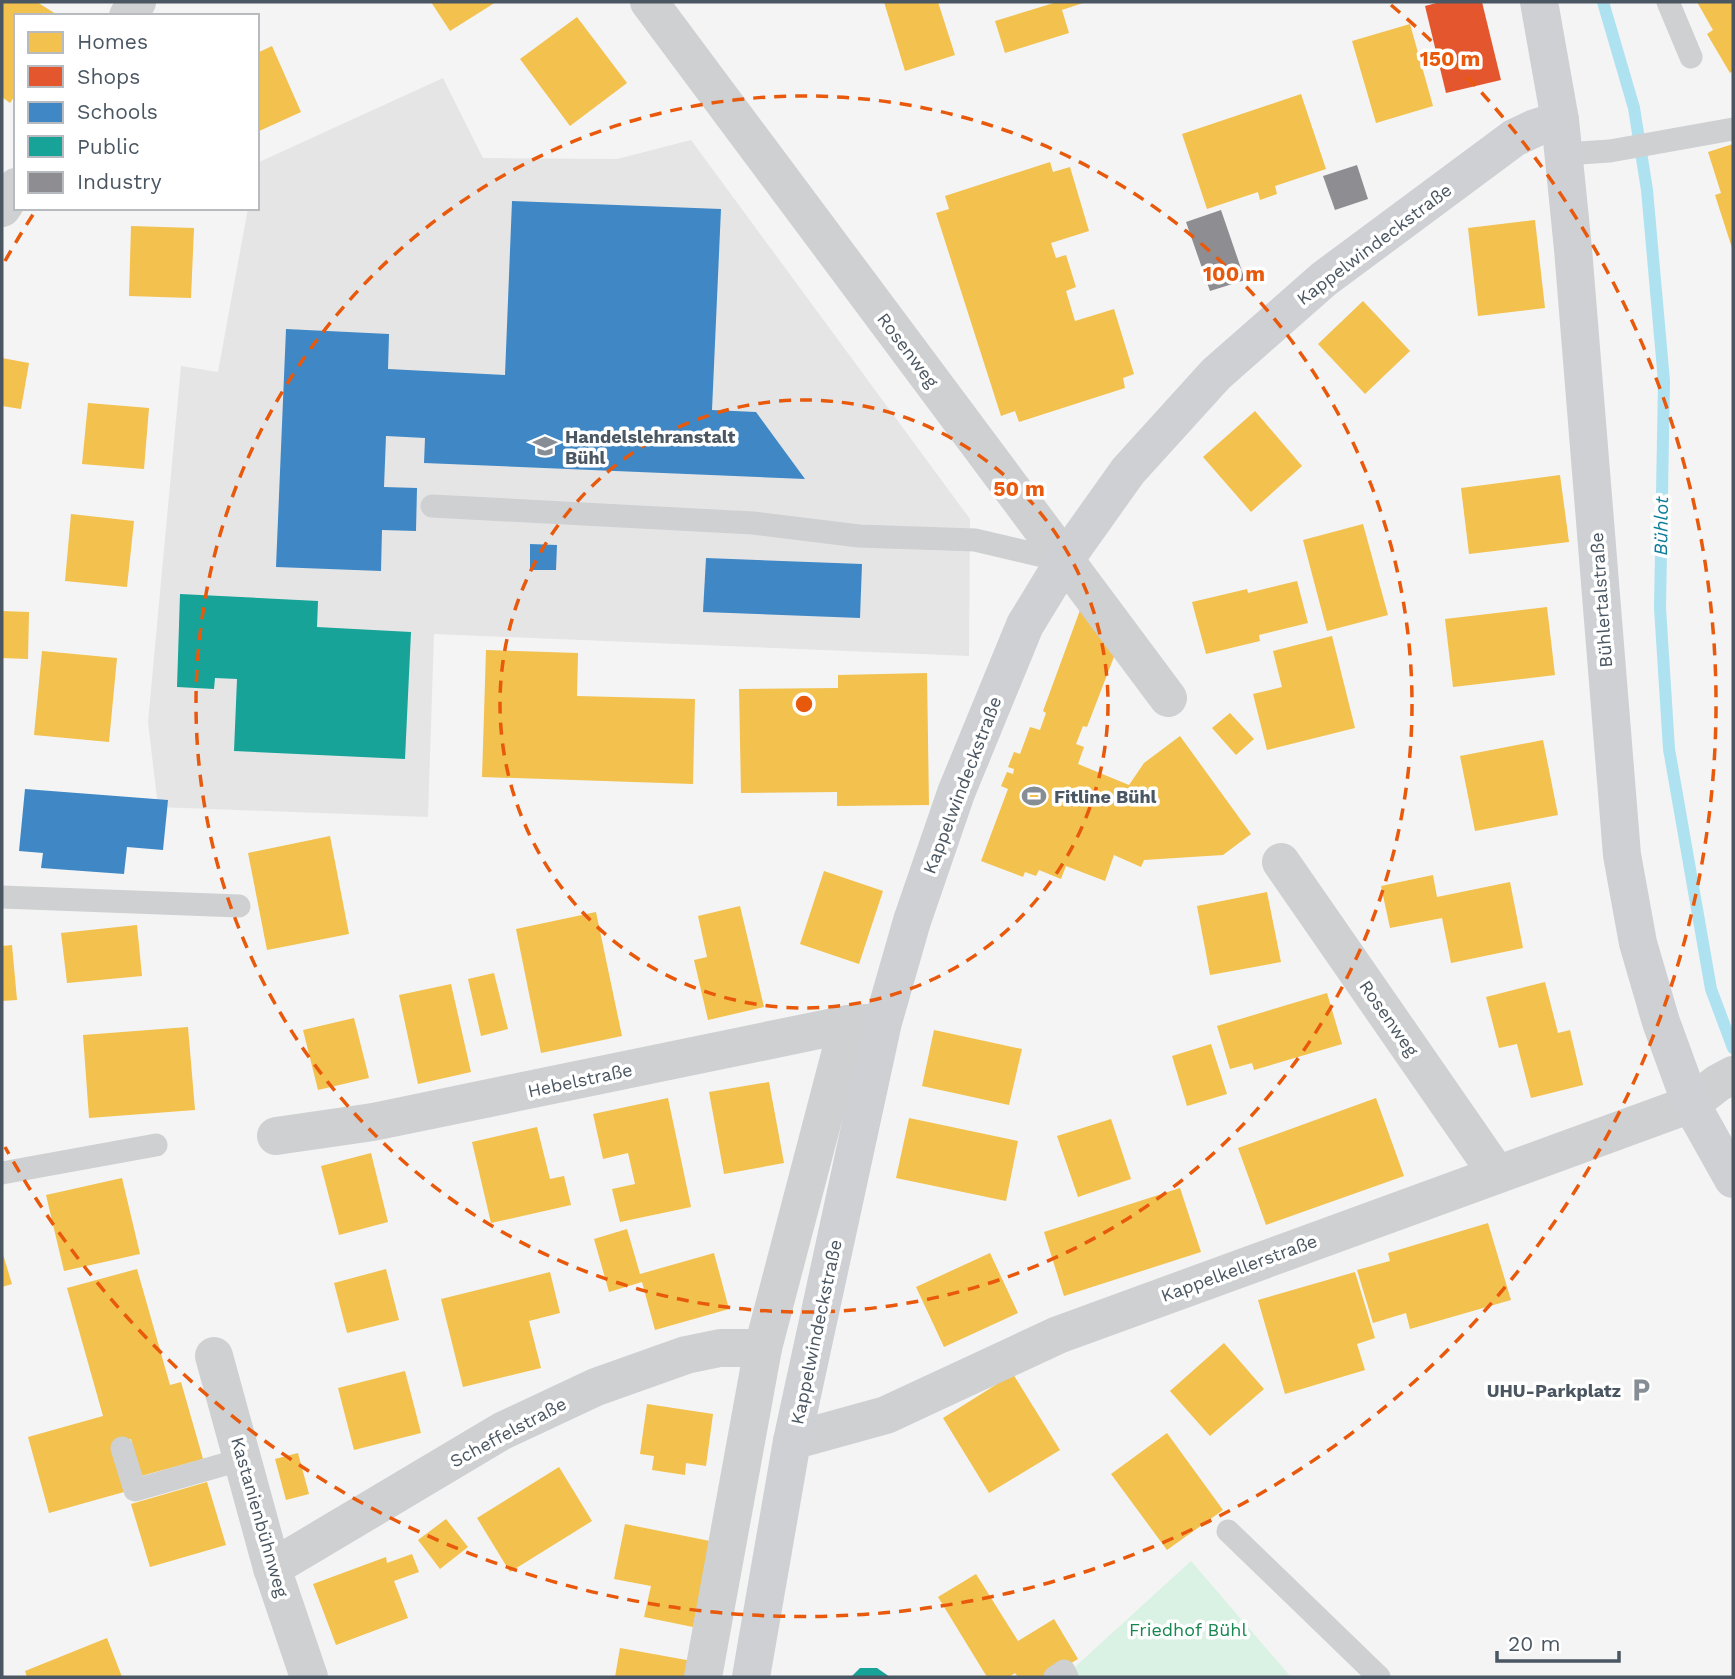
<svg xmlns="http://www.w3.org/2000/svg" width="1735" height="1679" font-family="'Work Sans',sans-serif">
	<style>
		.education { fill: #e6e5e6 }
		.green { fill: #d9f2e3 }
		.homes { fill: #f2c14e }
		.shops { fill: #e4572e }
		.schools { fill: #3f88c5 }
		.public { fill: #17a398 }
		.industry { fill: #8d8d92 }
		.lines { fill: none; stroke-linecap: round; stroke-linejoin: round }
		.stream { stroke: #aee2f0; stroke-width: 12 }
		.lane { stroke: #ced0d2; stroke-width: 23 }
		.street { stroke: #ced0d2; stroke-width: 38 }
		.secondary { stroke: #ced0d4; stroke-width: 38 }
		.ring { fill: none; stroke: #e8590c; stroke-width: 3.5; stroke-dasharray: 12 9 }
		.labels { text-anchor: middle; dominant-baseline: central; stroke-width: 7; stroke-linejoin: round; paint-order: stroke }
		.street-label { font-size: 18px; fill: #4a5661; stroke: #fff }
		.poi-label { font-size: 18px; font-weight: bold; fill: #4a5661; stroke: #fff; text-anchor: start }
		.park-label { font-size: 18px; fill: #17864f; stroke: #fff }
		.water-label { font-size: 19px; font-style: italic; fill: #0c7c9b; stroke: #fff }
		.centre { fill: #e8590c; stroke: #fff; stroke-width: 3.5 }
		.ring-label { font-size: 21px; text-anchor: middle; font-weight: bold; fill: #e8590c; stroke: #fff; stroke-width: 7; stroke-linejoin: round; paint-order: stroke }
	</style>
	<rect width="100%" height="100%" fill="#f4f4f4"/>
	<polygon class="education" points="443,78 483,158 617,159 691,140 970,519 969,656 434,634 428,817 158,807 148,722 181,366 218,372 248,208 257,208 257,163"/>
	<polygon class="green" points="1191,1561 1291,1677 1064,1677"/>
	<g class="homes">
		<polygon points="2,2 37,2 59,16 16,16 16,94 10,103 2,97"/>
		<polygon points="431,2 496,2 450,31"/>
		<polygon points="884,2 938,2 955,55 905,71"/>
		<polygon points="1057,2 1086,2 1062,10 1069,33 1005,53 995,21"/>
		<polygon points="1697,2 1733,2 1733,71 1730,73 1707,34 1713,30"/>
		<polygon points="577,17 627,83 570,126 520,59"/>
		<polygon points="1410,24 1433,106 1376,123 1352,41"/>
		<polygon points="272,46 301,112 257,132 257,53"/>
		<polygon points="1301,94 1326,169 1275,186 1277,194 1260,200 1258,192 1207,209 1182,134"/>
		<polygon points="1733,144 1733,251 1715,195 1721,193 1708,152"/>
		<polygon points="1050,162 1053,172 1070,167 1089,231 1051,243 1056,258 1066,255 1076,287 1066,291 1075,321 1114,309 1134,374 1123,378 1125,388 1019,422 1015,411 1001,416 936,213 949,209 945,196"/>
		<polygon points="1535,220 1545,308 1478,316 1468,228"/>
		<polygon points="131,226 194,228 191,298 129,296"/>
		<polygon points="1363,301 1410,351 1365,394 1318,344"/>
		<polygon points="2,358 29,363 21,409 2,406"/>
		<polygon points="88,403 149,408 144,469 82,464"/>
		<polygon points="1255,411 1302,466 1251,512 1203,457"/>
		<polygon points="1560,475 1569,542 1469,554 1461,488"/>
		<polygon points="71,514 134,521 127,587 65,581"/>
		<polygon points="1363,524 1388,615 1327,631 1303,540"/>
		<polygon points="1297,581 1308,623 1259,635 1260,641 1206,654 1192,602 1247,589 1248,593"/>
		<polygon points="1083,602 1117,649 1087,727 1083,726 1076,744 1084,747 1078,764 1129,785 1144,763 1180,736 1251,834 1223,855 1144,860 1141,867 1114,855 1105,881 1066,866 1061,879 1039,870 1036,876 1025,872 1023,877 981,861 1008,789 1001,786 1007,772 1013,774 1014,769 1008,767 1014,752 1020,754 1030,727 1040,730 1046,713 1043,711"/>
		<polygon points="1547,607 1555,675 1453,687 1445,619"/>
		<polygon points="2,611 29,612 28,659 2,658"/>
		<polygon points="1332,636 1355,728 1267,750 1253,694 1282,687 1273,651"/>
		<polygon points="486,650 578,653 577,696 695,699 693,784 482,777"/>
		<polygon points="42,651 117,658 109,742 34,735"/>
		<polygon points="927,673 929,805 837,806 837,792 741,793 739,689 838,688 838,675"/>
		<polygon points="1230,713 1254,739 1236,755 1212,728"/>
		<polygon points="1543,740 1558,815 1475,831 1460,756"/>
		<polygon points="330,836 349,934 267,950 248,853"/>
		<polygon points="824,871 883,891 859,964 800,944"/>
		<polygon points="1433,875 1437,897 1510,882 1523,948 1451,963 1442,918 1390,928 1381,886"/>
		<polygon points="1267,892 1281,962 1210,975 1197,906"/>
		<polygon points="740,906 764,1007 708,1020 694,960 707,957 698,916"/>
		<polygon points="596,912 622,1036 541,1053 516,929"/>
		<polygon points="137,925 142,976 67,983 61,933"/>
		<polygon points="12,945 17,1000 2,1001 2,946"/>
		<polygon points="494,973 508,1029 481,1036 468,979"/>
		<polygon points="1545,982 1558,1033 1570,1030 1583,1085 1531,1098 1517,1044 1499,1048 1486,997"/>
		<polygon points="451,984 471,1072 418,1084 399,995"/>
		<polygon points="1327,993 1342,1044 1254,1070 1252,1063 1230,1069 1217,1026"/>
		<polygon points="354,1018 369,1078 318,1090 303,1030"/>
		<polygon points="188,1027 195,1110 89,1118 83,1035"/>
		<polygon points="934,1030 1022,1049 1009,1105 922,1086"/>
		<polygon points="1211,1044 1227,1094 1187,1106 1172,1056"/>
		<polygon points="769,1082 784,1163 724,1174 709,1092"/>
		<polygon points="668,1098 691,1207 620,1222 612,1189 635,1184 628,1153 603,1159 593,1114"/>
		<polygon points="1376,1098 1404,1176 1266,1225 1238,1148"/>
		<polygon points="909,1118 1018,1141 1006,1201 896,1178"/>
		<polygon points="1111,1119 1131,1179 1078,1197 1057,1136"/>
		<polygon points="537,1127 550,1179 564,1176 571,1205 491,1223 472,1142"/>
		<polygon points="371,1153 388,1222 339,1235 321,1166"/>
		<polygon points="122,1178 140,1254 64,1271 46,1195"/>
		<polygon points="1180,1188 1201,1252 1064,1296 1044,1232"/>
		<polygon points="1488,1223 1511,1300 1410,1329 1406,1313 1373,1323 1357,1270 1390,1261 1388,1253"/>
		<polygon points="627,1229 640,1274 714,1253 729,1309 655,1330 642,1282 609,1292 594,1239"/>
		<polygon points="2,1251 12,1284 2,1287"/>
		<polygon points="990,1253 1018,1313 944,1347 916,1287"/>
		<polygon points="137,1269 170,1385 181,1382 203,1459 141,1476 131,1439 111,1445 124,1492 49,1513 28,1437 103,1416 67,1288"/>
		<polygon points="386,1269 399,1320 347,1333 334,1283"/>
		<polygon points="550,1272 560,1313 529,1321 541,1368 463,1387 441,1299"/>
		<polygon points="1355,1272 1375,1338 1357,1344 1365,1370 1285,1394 1258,1300"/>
		<polygon points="1224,1343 1264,1389 1210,1436 1170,1391"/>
		<polygon points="405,1371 421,1433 354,1450 338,1388"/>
		<polygon points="1013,1374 1060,1450 989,1493 943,1418"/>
		<polygon points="647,1404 713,1414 706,1466 686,1463 685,1475 652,1470 654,1456 640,1454"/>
		<polygon points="1167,1433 1223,1510 1167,1550 1111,1474"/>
		<polygon points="298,1453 309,1494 286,1500 275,1459"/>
		<polygon points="559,1467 592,1521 510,1572 477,1518"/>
		<polygon points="207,1482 226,1545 150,1567 131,1504"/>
		<polygon points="446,1519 468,1547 440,1569 418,1540"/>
		<polygon points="625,1524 710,1541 693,1627 644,1617 651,1586 614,1579"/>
		<polygon points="412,1554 419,1572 394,1581 408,1618 336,1645 313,1584 386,1557 387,1563"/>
		<polygon points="976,1574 1018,1641 1054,1619 1078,1659 1048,1677 1018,1677 1015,1673 1009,1677 987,1677 938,1597"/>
		<polygon points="107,1638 122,1677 27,1677 25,1671"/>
		<polygon points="620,1648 692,1661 689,1677 615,1677"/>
	</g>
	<polygon class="shops" points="1440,2 1482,2 1501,80 1446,93 1425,6"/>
	<g class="schools">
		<polygon points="512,201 721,209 712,410 756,412 805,479 424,463 425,438 386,436 384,487 417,488 416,531 382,530 381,571 276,567 286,329 389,334 388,369 505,375"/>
		<polygon points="530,544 557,545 556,570 530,570"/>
		<polygon points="706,558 862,564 860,618 703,612"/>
		<polygon points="25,789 168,800 163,850 127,847 124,874 41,868 43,853 19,851"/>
	</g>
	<g class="public">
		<polygon points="180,594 318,601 317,627 411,632 405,759 234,751 237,679 215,678 214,689 177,687"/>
		<polygon points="860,1668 877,1668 890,1677 851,1677"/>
	</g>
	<g class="industry">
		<polygon points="1357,165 1368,199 1335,210 1323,176"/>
		<polygon points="1221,210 1245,280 1210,291 1186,222"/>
	</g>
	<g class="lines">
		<polyline class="stream" points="1603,2 1634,108 1647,190 1664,381 1660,608 1669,749 1711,989 1733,1048"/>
		<g class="lane">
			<polyline points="1668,2 1691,57"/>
			<polyline points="1564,154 1610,151 1733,129"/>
			<polyline points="432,506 753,523 859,536 975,540 1064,561"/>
			<polyline points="2,897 239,906"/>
			<polyline points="2,1173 156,1145"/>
			<polyline points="122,1448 135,1490 243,1459"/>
			<polyline points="1228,1531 1379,1677"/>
			<polyline points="1055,1677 1064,1671 1067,1677"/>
		</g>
		<g class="street">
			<polyline points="649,2 1168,698"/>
			<polyline points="128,16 137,2"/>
			<polyline points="2,208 16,187"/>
			<polyline points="1281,862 1497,1174"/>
			<polyline points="276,1136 373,1122 848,1024 868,1023"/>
			<polyline points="214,1356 272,1568 309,1677"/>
			<polyline points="792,1441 886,1415 1058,1335 1691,1104 1718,1083 1733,1075"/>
			<polyline points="272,1568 502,1431 596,1387 686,1355 720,1348 763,1348"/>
			<polyline points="703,1677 763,1348 848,1024"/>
		</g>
		<g class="secondary">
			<polyline points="1539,2 1560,120 1573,249 1622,855 1638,943 1661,1022 1691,1104 1733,1179"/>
			<polyline points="751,1677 792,1441 883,1022 912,921 956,793 1025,625 1064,561 1128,471 1216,374 1324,279 1514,138 1535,128 1560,120"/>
		</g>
	</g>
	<g class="ring">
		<circle cx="804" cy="704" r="304"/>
		<circle cx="804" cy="704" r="608"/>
		<path d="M5 261A913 913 0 0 1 34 213M1391 5A913 913 0 1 1 5 1147"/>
	</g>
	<defs>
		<g id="school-bare" transform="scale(1.89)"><path d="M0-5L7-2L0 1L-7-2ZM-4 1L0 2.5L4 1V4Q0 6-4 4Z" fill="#868d94" stroke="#fff" stroke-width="2.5" paint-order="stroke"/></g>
		<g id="stadium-bare" transform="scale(1.89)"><path d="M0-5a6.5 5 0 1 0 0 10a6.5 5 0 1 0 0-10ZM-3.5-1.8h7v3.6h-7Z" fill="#868d94" stroke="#fff" stroke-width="2.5" paint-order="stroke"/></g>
		<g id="parking-bare" transform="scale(1.89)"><path d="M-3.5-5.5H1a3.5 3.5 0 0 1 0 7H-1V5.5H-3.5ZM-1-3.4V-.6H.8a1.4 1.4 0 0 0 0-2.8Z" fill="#868d94" stroke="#fff" stroke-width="2.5" paint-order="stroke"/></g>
	</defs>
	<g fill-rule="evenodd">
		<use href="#school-bare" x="545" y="446"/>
		<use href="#stadium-bare" x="1034" y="796"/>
		<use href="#parking-bare" x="1641" y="1390"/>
	</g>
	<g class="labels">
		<g class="street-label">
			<text transform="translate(1374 244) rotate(-37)">Kappelwindeckstraße</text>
			<text transform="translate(908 350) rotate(53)">Rosenweg</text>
			<text transform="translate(1601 600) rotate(-94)">Bühlertalstraße</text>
			<text transform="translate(962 785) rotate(-69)">Kappelwindeckstraße</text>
			<text transform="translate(1389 1018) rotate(55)">Rosenweg</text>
			<text transform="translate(580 1080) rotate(-12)">Hebelstraße</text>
			<text transform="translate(1239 1268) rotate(-20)">Kappelkellerstraße</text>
			<text transform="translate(816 1332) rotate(-78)">Kappelwindeckstraße</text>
			<text transform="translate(508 1432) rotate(-28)">Scheffelstraße</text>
			<text transform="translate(260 1517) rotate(74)">Kastanienbühnweg</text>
		</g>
		<g class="poi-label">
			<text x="565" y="436">Handelslehranstalt<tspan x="565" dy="21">Bühl</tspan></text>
			<text x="1054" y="796">Fitline Bühl</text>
			<text x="1621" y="1390" text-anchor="end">UHU-Parkplatz</text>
		</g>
		<g class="park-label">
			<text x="1188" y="1629">Friedhof Bühl</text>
		</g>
		<g class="water-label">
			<text transform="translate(1661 526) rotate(-89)">Bühlot</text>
		</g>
	</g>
	<circle cx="804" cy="704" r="10" class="centre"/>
	<g class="ring-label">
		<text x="1450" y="66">150 m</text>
		<text x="1234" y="281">100 m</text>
		<text x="1019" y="496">50 m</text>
	</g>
	<rect width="1735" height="1679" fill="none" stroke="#4a5661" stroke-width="7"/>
	<rect x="14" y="14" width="245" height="196" fill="#ffffff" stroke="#b7bbc0" stroke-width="2"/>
	<rect x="28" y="32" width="35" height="21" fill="#f2c14e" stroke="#b7bbc0" stroke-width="2"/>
	<text x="77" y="49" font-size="21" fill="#4a5661">Homes</text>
	<rect x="28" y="66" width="35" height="21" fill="#e4572e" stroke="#b7bbc0" stroke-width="2"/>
	<text x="77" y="84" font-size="21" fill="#4a5661">Shops</text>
	<rect x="28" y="102" width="35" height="21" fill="#3f88c5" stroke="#b7bbc0" stroke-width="2"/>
	<text x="77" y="119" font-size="21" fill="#4a5661">Schools</text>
	<rect x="28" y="136" width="35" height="21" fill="#17a398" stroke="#b7bbc0" stroke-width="2"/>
	<text x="77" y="154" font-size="21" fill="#4a5661">Public</text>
	<rect x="28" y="172" width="35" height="21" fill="#8d8d92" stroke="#b7bbc0" stroke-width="2"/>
	<text x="77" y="189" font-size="21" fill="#4a5661">Industry</text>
	<path d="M1497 1651v10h122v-10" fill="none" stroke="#4a5661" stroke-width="3.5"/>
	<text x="1508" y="1651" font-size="21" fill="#4a5661" stroke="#ffffff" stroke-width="5" paint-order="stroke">20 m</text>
</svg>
